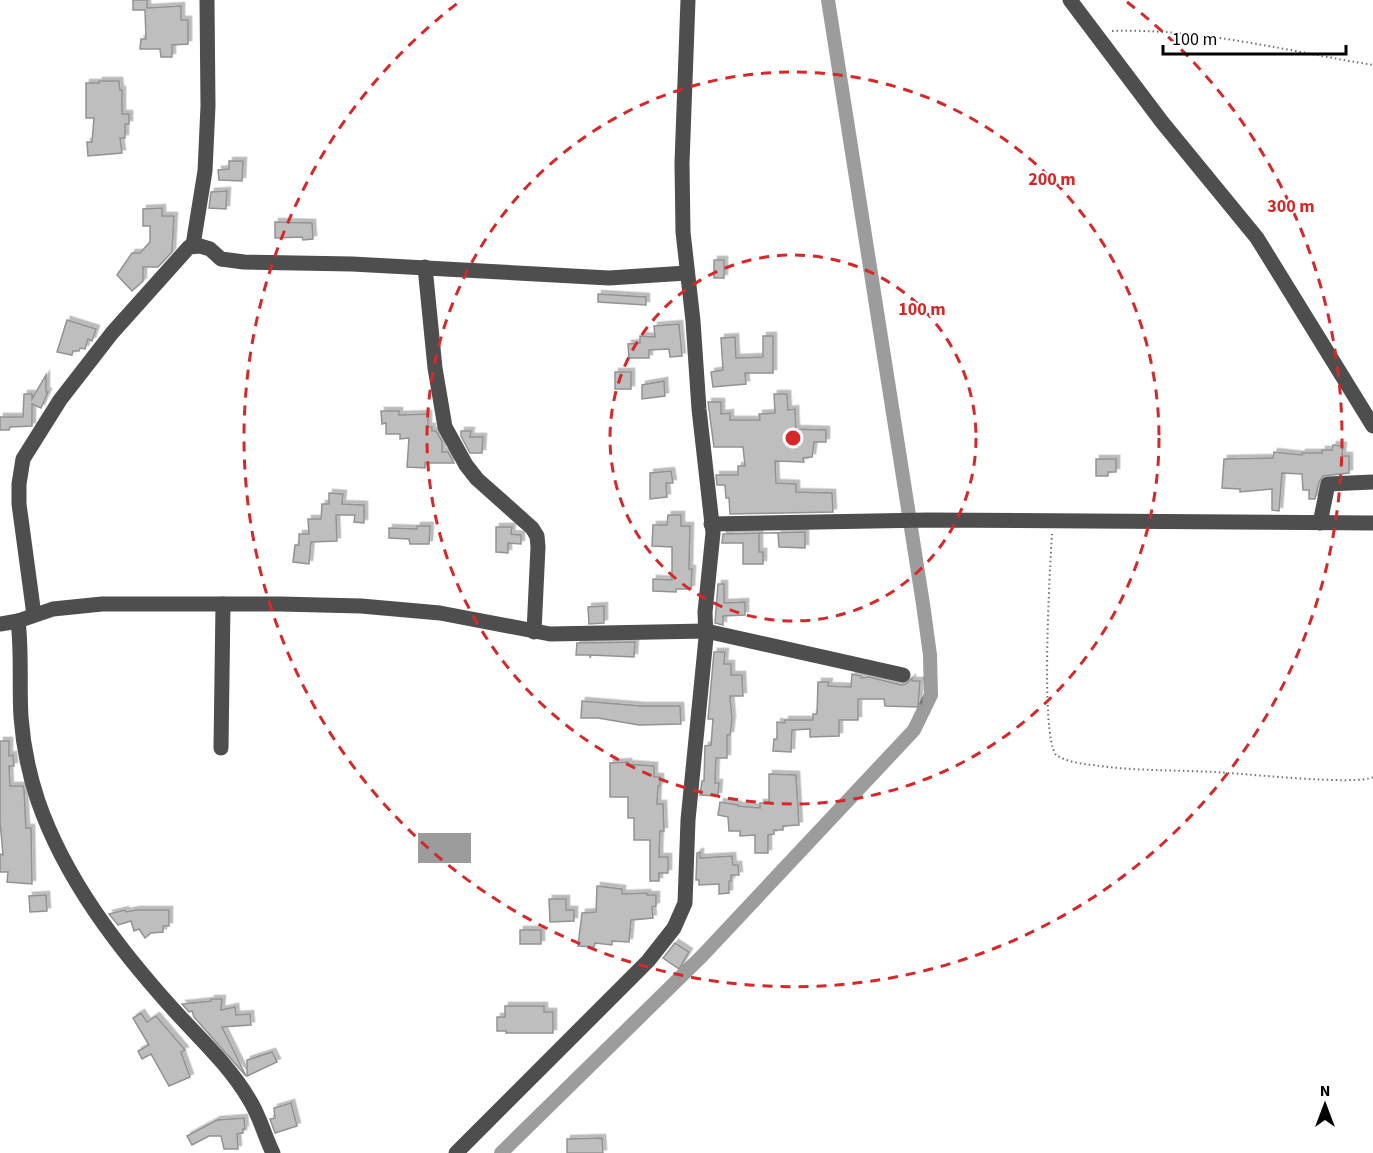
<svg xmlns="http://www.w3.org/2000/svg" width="1373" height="1153" font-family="'Source Sans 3',sans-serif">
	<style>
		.water { fill: #9c9c9c }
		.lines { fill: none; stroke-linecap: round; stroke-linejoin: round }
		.canal { stroke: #9c9c9c; stroke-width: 14 }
		.building { fill: #bebebe; stroke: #929292; stroke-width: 1.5; filter: url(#shadow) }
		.path { stroke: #707070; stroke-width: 2; stroke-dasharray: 1.5 3; stroke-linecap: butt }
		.minor { stroke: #4e4e4e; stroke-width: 15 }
		.ring { fill: none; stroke: #d62828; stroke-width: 3; stroke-dasharray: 10 8 }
		.centre { fill: #d62828; stroke: #fff; stroke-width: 3 }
		.ring-label { font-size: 18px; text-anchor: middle; font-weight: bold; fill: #d62828; stroke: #fff; stroke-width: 4.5; stroke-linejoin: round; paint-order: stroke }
	</style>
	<defs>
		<filter id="shadow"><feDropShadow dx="3.5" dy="-3.5" stdDeviation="0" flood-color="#0004"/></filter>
	</defs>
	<rect width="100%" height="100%" fill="#fff"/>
	<rect class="water" x="418" y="833" width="53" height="30"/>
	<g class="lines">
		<polyline class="canal" points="501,1153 702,956 914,730 931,695 930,655 923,604 828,0"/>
	</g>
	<g class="building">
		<polygon points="133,0 147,0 147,8 181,6 181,20 188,20 188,44 172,45 172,57 161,57 160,49 140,49 141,39 146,39 145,10 133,10"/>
		<polygon points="99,81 119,81 120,90 122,90 122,114 129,114 129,124 125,124 125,138 120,138 122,153 88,156 87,142 92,142 94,118 86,118 86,83 99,83"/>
		<polygon points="229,161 243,161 242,181 219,180 218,170 229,169"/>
		<polygon points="227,191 226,209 209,208 211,192"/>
		<polygon points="162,208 162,216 174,216 172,252 158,267 143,267 143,281 132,291 117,275 132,253 140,253 150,242 150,226 143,226 143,209"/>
		<polygon points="275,222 312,223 313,239 303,240 302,237 275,238"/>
		<rect x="714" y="260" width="10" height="18"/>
		<polygon points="598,294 646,297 646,305 598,302"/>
		<polygon points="67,320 96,329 92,341 88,339 85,349 80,348 79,351 73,351 72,355 57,352"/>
		<polygon points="679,324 682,356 670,357 669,349 649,350 649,358 629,358 628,344 640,343 640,336 655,337 654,326"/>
		<polygon points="763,336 773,336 773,373 745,373 746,384 713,387 711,372 723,370 721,338 735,337 736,358 763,357"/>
		<rect x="615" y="372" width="16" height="17"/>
		<polygon points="46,375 46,392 48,392 41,408 32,404 32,426 10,427 9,430 0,430 0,417 23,417 24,394 32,394 32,399"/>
		<polygon points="664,381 665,396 642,399 642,385"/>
		<polygon points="774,394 787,394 788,410 795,409 796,429 826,430 826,442 814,442 812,457 803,458 804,462 775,461 776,483 796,484 796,492 832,493 833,512 730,514 729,498 726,498 725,485 717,485 716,475 738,475 738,466 745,466 743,447 714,447 708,402 721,402 721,414 730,413 730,420 760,420 759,414 775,413"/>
		<polygon points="381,411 399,411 399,415 428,414 428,427 432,427 432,431 436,431 442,441 442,452 448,452 454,463 425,463 425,468 407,467 409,438 400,439 400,434 386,434 386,423 382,424"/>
		<polygon points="461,431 471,431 470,437 483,437 482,453 470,453 461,436"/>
		<polygon points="1333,445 1343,446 1342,456 1349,456 1349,473 1323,476 1319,482 1315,499 1309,499 1309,490 1303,490 1302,474 1282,473 1279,511 1272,510 1272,489 1240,492 1240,489 1222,488 1224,459 1273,458 1274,452 1302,455 1302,453 1322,453 1322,450 1332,450"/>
		<polygon points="1096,459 1116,459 1116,472 1108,472 1108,476 1096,476"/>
		<polygon points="671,471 673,483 666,483 667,497 650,499 650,473"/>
		<polygon points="329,493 343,494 342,504 364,505 364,523 354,522 355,515 336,515 337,541 311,542 309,564 293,562 295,545 299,545 299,534 309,534 308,519 321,519 322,504 329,504"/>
		<polygon points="668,515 681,515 681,526 690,526 689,569 692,569 691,589 676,589 676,592 653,591 653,579 672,580 672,547 652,546 653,525 667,525"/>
		<polygon points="417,526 430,526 429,544 410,544 409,539 389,538 389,528 417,529"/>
		<polygon points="496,527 512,527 511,534 521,535 521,544 508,543 508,553 496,552"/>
		<polygon points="805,532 805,548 779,547 778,533 759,533 759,552 763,552 763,564 743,564 743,543 722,543 723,534"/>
		<polygon points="718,584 724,584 724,603 745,602 745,615 723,616 723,625 715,623"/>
		<polygon points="604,606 604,623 589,624 588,607"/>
		<polygon points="635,642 634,657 591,655 590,658 590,655 576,655 577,643"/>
		<polygon points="714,652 725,652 724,664 731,664 731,675 742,675 743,696 730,696 732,720 730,735 727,735 727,758 716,758 715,783 719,783 718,796 700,795 702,781 704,781 705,746 711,745 713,719 708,719"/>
		<polygon points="852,674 861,676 861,678 869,677 901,685 906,684 912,678 912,681 920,681 918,707 885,706 884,699 858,699 858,720 839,720 839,736 810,737 810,729 792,730 791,752 773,751 774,739 777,739 777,722 785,723 785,720 813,720 813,714 817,714 818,682 829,682 828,686 851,687"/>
		<polygon points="582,701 642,706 680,706 681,724 639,725 598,718 581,718"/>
		<polygon points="0,741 9,741 9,756 13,755 14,766 9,766 10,786 23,786 24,789 26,828 31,828 32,884 7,882 8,872 0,872 0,854 3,855 0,821"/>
		<polygon points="628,762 628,764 654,766 654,777 660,777 660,786 658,786 657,804 663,804 664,831 660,831 659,857 668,857 668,873 659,873 659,881 650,881 650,840 634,840 634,818 628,818 628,797 610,797 610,763"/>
		<polygon points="769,774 796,775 799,825 783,826 783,830 774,830 774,834 768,835 768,853 755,853 755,835 740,836 740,831 729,831 728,817 718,815 720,802 738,805 738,806 760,808 760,803 769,803"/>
		<polygon points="700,852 700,858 732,856 733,865 738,865 739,875 731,875 731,881 729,881 729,893 719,894 719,884 699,885 699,880 696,880 697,853"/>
		<polygon points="597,886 622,889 622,894 647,893 647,895 656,895 656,906 652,907 653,918 631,920 629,942 612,941 612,945 595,943 594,947 578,946 582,913 596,912"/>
		<polygon points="46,895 47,911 30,912 29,896"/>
		<polygon points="549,899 566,899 566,910 574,910 574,921 550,922"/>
		<polygon points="125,910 126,912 136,910 169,910 169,926 163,926 163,932 151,933 145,938 139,929 134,931 131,921 118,925 109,914"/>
		<rect x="520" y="930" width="21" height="14"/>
		<polygon points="675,943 689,952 679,969 663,958"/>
		<polygon points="211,999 222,999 221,1010 235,1007 236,1015 250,1014 251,1025 222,1027 246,1076 194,1017 192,1011 189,1012 182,1004 211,1001"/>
		<polygon points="505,1006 544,1006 544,1012 553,1012 553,1033 506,1033 506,1031 497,1031 497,1017 505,1017"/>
		<polygon points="141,1013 147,1022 156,1016 185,1050 181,1052 190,1077 169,1086 151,1054 142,1059 138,1051 149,1045 133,1018"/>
		<polygon points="272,1052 277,1062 247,1076 247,1060"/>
		<polygon points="291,1103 297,1126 275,1133 270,1119 275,1118 274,1108"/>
		<polygon points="244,1118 245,1129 243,1129 243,1133 237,1134 238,1149 224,1149 221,1136 209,1136 192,1145 187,1136 217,1120"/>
		<polygon points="602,1138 603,1153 567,1153 567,1139"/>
	</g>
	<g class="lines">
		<g class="path">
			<path d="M1112,31C1201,28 1286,51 1373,65"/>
			<path d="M1052,534C1050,569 1040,734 1056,755C1068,763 1086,764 1100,766C1138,771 1176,770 1214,772C1240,773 1358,786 1373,777"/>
		</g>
		<g class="minor">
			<polyline points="1070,0 1162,122 1257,238 1373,426"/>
			<polyline points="193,245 205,171 208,106 207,0"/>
			<polyline points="425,267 435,368 445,427 466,465 477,479 532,528 537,536 538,547 534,632"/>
			<polyline points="1320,523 1328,484 1373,482"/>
			<polyline points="711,524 928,520 1373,523"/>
			<polyline points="34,615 19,504 19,484 23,459 60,400 112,333 189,247 200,246 210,249 221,259 244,262 352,264 609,278 687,273"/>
			<path d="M18,621C22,653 19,685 21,717C23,745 29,774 38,801C65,879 118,948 173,1009C199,1038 229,1065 249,1099C260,1116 264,1135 273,1153"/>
			<polyline points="0,624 18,621 53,609 102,604 280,604 361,606 440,613 550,634 706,631 903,675"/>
			<polyline points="221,748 223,604"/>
			<polyline points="456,1153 648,961 674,928 685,903 688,820 706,638 705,612 713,533 699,409 693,321 683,232 682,163 688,0"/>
		</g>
	</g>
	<g class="ring">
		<circle cx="793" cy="438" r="183"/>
		<circle cx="793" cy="438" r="366"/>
		<path d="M1127 2A549 549 0 1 1 459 2"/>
	</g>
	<circle cx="793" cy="438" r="9" class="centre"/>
	<g class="ring-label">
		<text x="1052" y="185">200 m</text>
		<text x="1291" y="212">300 m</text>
		<text x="922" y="315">100 m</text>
	</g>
	<g transform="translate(1325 1105)" stroke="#ffffff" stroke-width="4.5" paint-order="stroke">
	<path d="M0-4.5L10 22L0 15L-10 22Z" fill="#000000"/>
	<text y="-9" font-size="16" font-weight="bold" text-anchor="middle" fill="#000000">N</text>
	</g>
	<path d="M1163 45v9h183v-9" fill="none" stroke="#000000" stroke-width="3"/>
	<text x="1172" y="45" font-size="18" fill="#000000" stroke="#ffffff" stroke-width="4.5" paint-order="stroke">100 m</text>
</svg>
